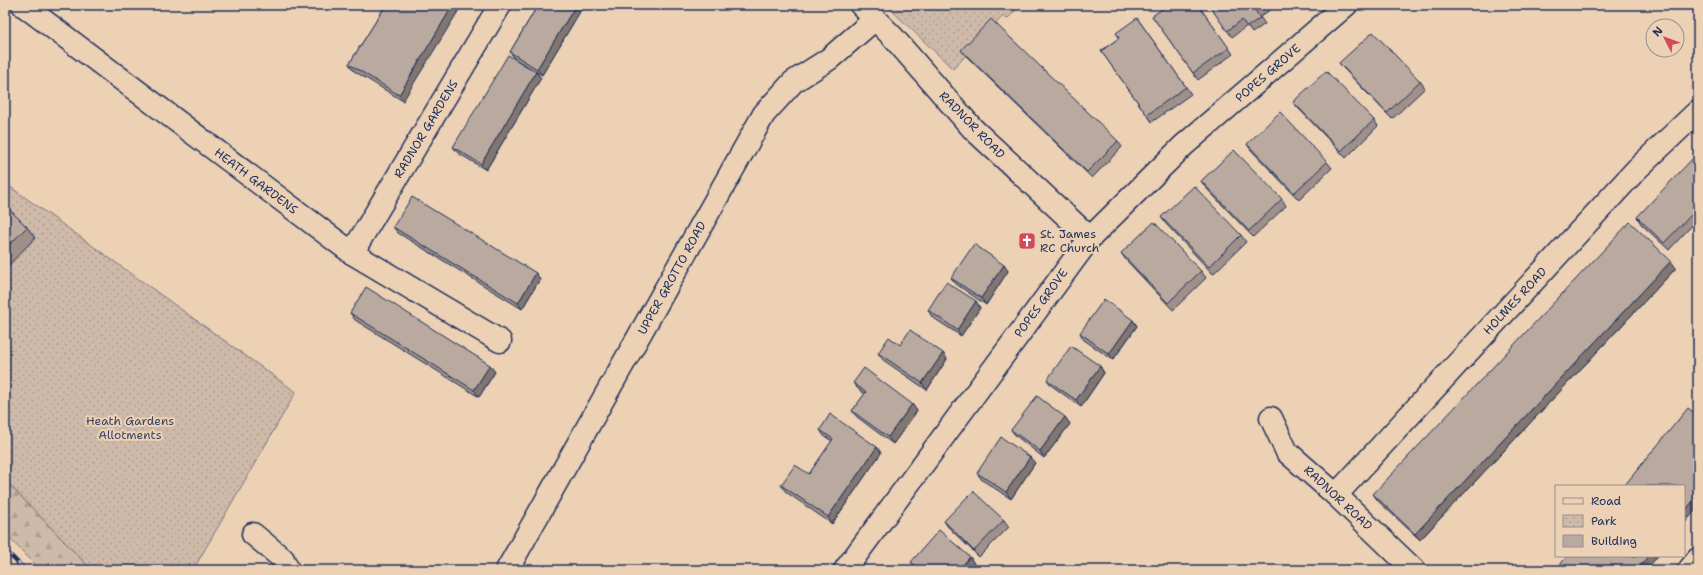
<svg xmlns="http://www.w3.org/2000/svg" width="1703" height="575" font-family="'Shantell Sans',sans-serif">
	<style>
		.forest { fill: url(#forest-firs); stroke: #757483 }
		.park { fill: url(#park-dots); stroke: #757483 }
		.lines { fill: none; stroke-linecap: round; stroke-linejoin: round }
		.minor-casing { stroke: #1b2f5e; stroke-width: 25 }
		.minor { stroke: #edd1b4; stroke-width: 22 }
		.rail-casing { stroke: #1b2f5e; stroke-width: 4.5 }
		.rail { stroke: #edd1b4; stroke-width: 3; stroke-dasharray: 9; stroke-linecap: butt }
		.wall { fill: #9f9189; stroke: #1b2f5e }
		.shaded-wall { fill: #82766f; stroke: #1b2f5e }
		.building { fill: #b9a99f; stroke: #1b2f5e }
		.labels { text-anchor: middle; dominant-baseline: central; stroke-width: 4; stroke-linejoin: round; paint-order: stroke }
		.street-label { font-size: 12px; fill: #1b2f5e; stroke: #edd1b4 }
		.poi-label { font-size: 12px; fill: #1b2f5e; stroke: #edd1b4; text-anchor: start }
		.park-label { font-size: 12px; fill: #364469; stroke: #edd1b4 }
	</style>
	<defs>
		<pattern id="forest-firs" width="22" height="20" patternUnits="userSpaceOnUse"><rect width="22" height="20" fill="#cfb9a8"/><path d="M5 1l3.5 6h-7zM16 11l3.5 6h-7z" fill="#b19f93"/></pattern>
		<pattern id="park-dots" width="8" height="8" patternUnits="userSpaceOnUse"><rect width="8" height="8" fill="#cfb9a8"/><path d="M2 2h.1M6 6h.1" fill="none" stroke="#b19f93" stroke-width="1.8" stroke-linecap="round"/></pattern>
	</defs>
	<rect width="100%" height="100%" fill="#edd1b4"/>
	<filter id="ink" filterUnits="userSpaceOnUse"><feTurbulence type="fractalNoise" baseFrequency=".025" numOctaves="2"/><feDisplacementMap in="SourceGraphic" scale="8" xChannelSelector="R" yChannelSelector="G"/><feConvolveMatrix kernelMatrix="1 2 1 2 8 2 1 2 1" color-interpolation-filters="sRGB"/></filter>
	<g filter="url(#ink)">
		<polygon class="forest" points="5,480 92,570 41,570 5,534"/>
		<g class="park">
			<polygon points="886,5 1021,5 1007,19 1003,16 953,69"/>
			<polygon points="5,183 296,392 193,570 92,570 5,480"/>
		</g>
		<g class="lines">
			<g class="minor-casing">
				<g id="minor">
					<polyline points="23,5 352,253 500,341"/>
					<polyline points="861,5 892,36 973,129 1090,238"/>
					<polyline points="352,253 500,5"/>
					<polyline points="1271,418 1287,452 1336,495 1414,570"/>
					<polyline points="1336,495 1637,169 1698,111"/>
					<polyline points="253,534 283,559 288,570"/>
					<polyline points="507,570 764,114 793,82 829,59 875,19"/>
					<polyline points="845,570 1090,238 1183,146 1346,5"/>
					<polyline points="1689,570 1698,559"/>
				</g>
			</g>
			<use href="#minor" class="minor"/>
			<g class="rail-casing">
				<g id="rail">
					<polyline points="5,550 25,570"/>
					<polyline points="5,569 6,570"/>
				</g>
			</g>
			<use href="#rail" class="rail"/>
		</g>
		<g class="wall">
			<polygon points="386,5 403,101 354,71 349,64"/>
			<polygon points="538,5 584,5 542,75 515,59 510,52"/>
			<polygon points="1198,5 1233,54 1198,80 1152,16"/>
			<polygon points="1209,5 1273,5 1274,7 1260,17 1265,24 1252,33 1247,26 1232,37"/>
			<polygon points="1137,18 1191,94 1152,122 1101,51 1119,38"/>
			<polygon points="961,50 1118,141 1122,147 1092,178 966,56"/>
			<polygon points="1339,63 1420,81 1425,88 1392,119 1344,69"/>
			<polygon points="536,72 541,78 486,170 458,153 453,147"/>
			<polygon points="1293,102 1374,120 1378,126 1346,158 1298,108"/>
			<polygon points="1247,144 1327,162 1332,168 1299,200 1251,150"/>
			<polygon points="1698,157 1698,219 1669,250 1641,224 1637,217"/>
			<polygon points="1201,181 1282,199 1286,206 1253,237 1206,188"/>
			<polygon points="5,205 27,227 35,238 5,269"/>
			<polygon points="1161,217 1241,235 1246,242 1213,274 1166,224"/>
			<polygon points="393,227 540,279 522,309 398,233"/>
			<polygon points="1121,253 1201,271 1206,278 1173,310 1126,260"/>
			<polygon points="1004,265 1008,271 986,305 956,284 951,278"/>
			<polygon points="1676,268 1420,540 1378,501 1373,494"/>
			<polygon points="976,301 980,308 961,336 932,317 928,310"/>
			<polygon points="350,313 495,372 479,397 355,320"/>
			<polygon points="1133,320 1137,326 1113,360 1084,340 1080,333"/>
			<polygon points="878,353 943,353 947,359 927,390 883,360"/>
			<polygon points="1100,366 1104,373 1081,407 1052,386 1047,380"/>
			<polygon points="853,383 912,404 917,411 893,444 857,417 852,411 865,394 858,389"/>
			<polygon points="1065,417 1070,424 1044,458 1016,436 1011,430"/>
			<polygon points="820,430 877,447 881,453 832,524 786,492 781,485 809,474 832,441 824,436"/>
			<polygon points="1035,463 1011,499 982,480 977,473"/>
			<polygon points="1004,520 1009,527 979,557 948,527 944,521"/>
			<polygon points="970,557 974,564 969,570 917,570 911,562"/>
		</g>
		<g class="shaded-wall">
			<polygon points="453,5 462,5 403,101 399,95"/>
			<polygon points="576,5 584,5 542,75 537,69"/>
			<polygon points="536,72 541,78 486,170 481,164"/>
			<polygon points="1671,261 1676,268 1420,540 1415,534"/>
			<polygon points="1004,265 1008,271 986,305 981,298"/>
			<polygon points="536,273 540,279 522,309 518,303"/>
			<polygon points="976,301 980,308 961,336 957,330"/>
			<polygon points="1133,320 1137,326 1113,360 1109,354"/>
			<polygon points="943,353 947,359 927,390 922,383"/>
			<polygon points="490,365 495,372 479,397 474,390"/>
			<polygon points="1100,366 1104,373 1081,407 1076,400"/>
			<polygon points="912,404 917,411 893,444 888,437"/>
			<polygon points="1065,417 1070,424 1044,458 1040,451"/>
			<polygon points="877,447 881,453 832,524 828,517"/>
			<polygon points="1030,457 1035,463 1011,499 1006,492"/>
			<polygon points="1698,495 1698,507 1684,524 1684,512"/>
			<polygon points="1648,556 1658,556 1646,570 1637,570"/>
			<polygon points="970,557 974,564 969,570 958,570"/>
		</g>
		<g class="building">
			<polygon points="386,5 453,5 399,95 349,64"/>
			<polygon points="538,5 576,5 537,69 510,52"/>
			<polygon points="1168,5 1198,5 1229,48 1193,73 1152,16"/>
			<polygon points="1209,5 1263,5 1255,10 1260,18 1247,27 1242,20 1227,31"/>
			<polygon points="1137,18 1186,87 1147,115 1101,51 1119,38 1116,33"/>
			<polygon points="991,19 1118,141 1087,172 961,50"/>
			<polygon points="1373,32 1420,81 1387,113 1339,63"/>
			<polygon points="508,55 536,72 481,164 453,147"/>
			<polygon points="1326,71 1374,120 1341,151 1293,102"/>
			<polygon points="1280,112 1327,162 1294,193 1247,144"/>
			<polygon points="1234,150 1282,199 1249,231 1201,181"/>
			<polygon points="1696,155 1698,157 1698,212 1696,210 1664,243 1637,217"/>
			<polygon points="1194,186 1241,235 1209,267 1161,217"/>
			<polygon points="412,197 536,273 518,303 393,227"/>
			<polygon points="5,205 27,227 5,249"/>
			<polygon points="1154,222 1201,271 1168,303 1121,253"/>
			<polygon points="1630,222 1671,261 1415,534 1373,494"/>
			<polygon points="974,244 1004,265 981,298 951,278"/>
			<polygon points="946,282 976,301 957,330 928,310"/>
			<polygon points="366,287 490,365 474,390 350,313"/>
			<polygon points="1104,299 1133,320 1109,354 1080,333"/>
			<polygon points="910,330 943,353 922,383 878,353 889,337 900,345"/>
			<polygon points="1071,346 1100,366 1076,400 1047,380"/>
			<polygon points="864,368 912,404 888,437 852,411 866,392 853,383"/>
			<polygon points="1037,396 1065,417 1040,451 1011,430"/>
			<polygon points="1688,408 1698,416 1698,495 1684,512 1684,486 1624,486"/>
			<polygon points="830,414 877,447 828,517 781,485 795,465 809,474 833,439 820,430"/>
			<polygon points="1001,437 1030,457 1006,492 977,473"/>
			<polygon points="973,491 1004,520 974,551 944,521"/>
			<polygon points="939,530 970,557 958,570 920,570 911,562"/>
			<polygon points="1567,556 1648,556 1637,570 1556,570"/>
		</g>
	</g>
	<defs>
		<g id="church-square" transform="scale(0.9)"><rect x="-9" y="-9" width="18" height="18" rx="4" fill="#d1495b" stroke="#edd1b4"/><path d="M-1.2-6h2.4v3.5h3.3v2.4h-3.3V6h-2.4V-.1h-3.3v-2.4h3.3Z" fill="#fff"/></g>
	</defs>
	<g fill-rule="evenodd">
		<use href="#church-square" x="1027" y="241"/>
	</g>
	<g class="labels">
		<g class="street-label">
			<text transform="translate(1268 73) rotate(-41)">POPES GROVE</text>
			<text transform="translate(972 125) rotate(46)">RADNOR ROAD</text>
			<text transform="translate(426 129) rotate(-59)">RADNOR GARDENS</text>
			<text transform="translate(256 181) rotate(37)">HEATH GARDENS</text>
			<text transform="translate(672 278) rotate(-61)">UPPER GROTTO ROAD</text>
			<text transform="translate(1515 301) rotate(-47)">HOLMES ROAD</text>
			<text transform="translate(1041 303) rotate(-54)">POPES GROVE</text>
			<text transform="translate(1338 498) rotate(43)">RADNOR ROAD</text>
		</g>
		<g class="poi-label">
			<text x="1040" y="234">St. James<tspan x="1040" dy="14">RC Church</tspan></text>
		</g>
		<g class="park-label">
			<text x="130" y="421">Heath Gardens<tspan x="130" dy="14">Allotments</tspan></text>
		</g>
	</g>
	<rect width="1703" height="575" fill="none" stroke="#edd1b4" stroke-width="20"/>
	<rect x="10" y="10" width="1683" height="555" fill="none" stroke="#1b2f5e" stroke-width="1.5" filter="url(#ink)"/>
	<rect x="1555" y="485" width="130" height="72" fill="#edd1b4" stroke="#999092"/>
	<rect x="1563" y="498" width="20" height="6" fill="#edd1b4" stroke="#999092"/>
	<text x="1591" y="505" font-size="12" fill="#1b2f5e">Road</text>
	<rect x="1563" y="515" width="20" height="12" fill="url(#park-dots)" stroke="#999092"/>
	<text x="1591" y="525" font-size="12" fill="#1b2f5e">Park</text>
	<rect x="1563" y="535" width="20" height="12" fill="#b9a99f" stroke="#999092"/>
	<text x="1591" y="545" font-size="12" fill="#1b2f5e">Building</text>
	<g transform="translate(1665 38) rotate(312)"><circle r="19" fill="#edd1b4" stroke="#999092"/>
	<path d="M0-3L7 15L0 10L-7 15Z" fill="#d1495b"/>
	<text y="-6" font-size="11" font-weight="bold" text-anchor="middle" fill="#1b2f5e">N</text>
	</g>
</svg>
